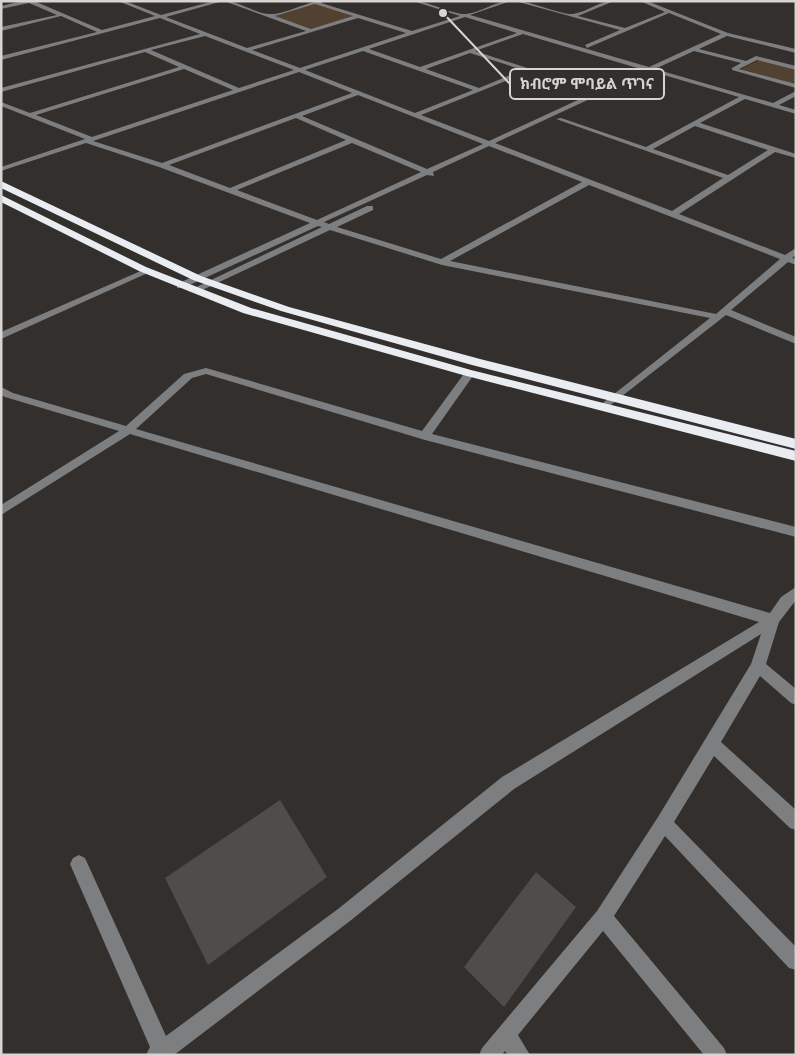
<svg xmlns="http://www.w3.org/2000/svg" width="797" height="1056" font-family="'Noto Serif','Noto Sans Ethiopic',serif">
  <style>
    .green { fill: #524130 }
    .building { fill: #504c49 }
    .lines { fill: none; stroke-linecap: round; stroke-linejoin: round }
    .minor { fill: #7d7e80; fill-rule: evenodd }
    .highway { fill: #e9ecf1; fill-rule: evenodd }
    .leader { fill: none; stroke: #d7d4d2; stroke-width: 2 }
    .callout-dot { fill: #d7d4d2; stroke: #322f2c; stroke-width: 2 }
    .callout { fill: #322f2c; stroke: #d7d4d2; stroke-width: 2 }
    .callout-label { font-size: 15px; text-anchor: middle; font-weight: bold; fill: #d7d4d2 }
  </style>
  <rect width="100%" height="100%" fill="#322f2c"/>
  <!-- green -->
  <g class="green">
    <path d="M 316,4 L 355,16 L 312,29 L 274,16 Z"/>
    <path d="M 759,60 L 796,70 L 796,84 L 741,69 Z"/>
  </g>
  <!-- building -->
  <g class="building">
    <path d="M 280,800 L 327,877 L 208,965 L 165,878 Z"/>
    <path d="M 536,872 L 576,907 L 504,1007 L 464,967 Z"/>
  </g>
  <g class="lines">
    <!-- minor -->
    <g class="minor">
      <path d="M 22,1 L 34,1 L 102,30 L 155,16 L 118,1 L 125,1 L 161,15 L 214,1 L 223,1 L 166,17 L 247,48 L 306,31 L 224,1 C 240,1 255,14 270,14 C 285,15 306,1 324,1 L 321,3 L 412,31 L 460,16 L 413,1 C 429,1 453,15 466,14 C 482,12 495,1 511,1 L 470,15 L 649,67 L 721,34 L 669,13 L 587,48 L 585,45 L 620,30 L 515,1 C 532,1 560,15 573,14 C 587,12 599,1 614,1 L 578,16 L 625,28 L 665,12 L 640,1 L 647,1 L 728,33 L 796,49 L 796,53 L 727,36 L 699,49 L 746,61 L 756,56 L 796,66 L 796,70 L 757,60 L 739,69 L 796,84 L 796,88 L 732,70 L 732,68 L 741,63 L 694,51 L 655,69 L 773,103 L 796,91 L 796,96 L 779,105 L 796,110 L 796,114 L 745,99 L 700,123 L 796,154 L 796,158 L 775,152 L 679,214 L 785,255 L 796,248 L 796,255 L 792,258 L 796,259 L 796,265 L 788,262 L 731,310 L 796,337 L 796,344 L 726,315 L 603,411 L 598,408 L 599,406 L 710,318 L 442,265 L 330,230 L 196,293 L 188,291 L 322,227 L 318,226 L 183,288 L 177,288 L 177,284 L 310,223 L 159,167 L 86,143 L 1,171 L 1,167 L 85,139 L 1,106 L 1,102 L 30,113 L 179,67 L 145,52 L 1,92 L 1,88 L 200,34 L 160,18 L 1,60 L 1,56 L 97,32 L 61,16 L 1,31 L 1,27 L 57,15 L 29,3 L 1,9 L 1,6 ZM 315,4 L 353,16 L 311,29 L 275,16 ZM 465,17 L 517,33 L 420,67 L 369,49 ZM 358,18 L 406,33 L 300,68 L 252,50 ZM 523,34 L 644,70 L 598,91 L 475,51 ZM 205,36 L 294,70 L 239,88 L 151,50 ZM 363,51 L 473,90 L 415,113 L 305,70 ZM 470,53 L 523,70 L 479,88 L 426,69 ZM 184,69 L 233,90 L 92,137 L 36,115 ZM 650,71 L 739,97 L 646,147 L 561,118 L 556,119 L 723,178 L 672,211 L 495,143 ZM 299,72 L 352,93 L 162,163 L 93,141 ZM 528,72 L 593,93 L 489,141 L 421,115 ZM 358,95 L 483,144 L 427,169 L 302,116 ZM 296,118 L 346,140 L 230,188 L 169,165 ZM 695,126 L 768,150 L 728,175 L 653,149 ZM 352,143 L 421,172 L 317,220 L 237,190 ZM 489,146 L 582,182 L 441,259 L 337,227 L 373,210 L 373,206 L 367,206 L 329,224 L 324,222 L 427,175 L 434,176 L 433,172 ZM 589,185 L 780,259 L 716,314 L 450,261 Z"/>
      <path d="M 143,270 L 150,272 L 1,339 L 1,332 Z"/>
      <path d="M 206,368 L 422,431 L 466,371 L 474,371 L 475,373 L 432,434 L 796,527 L 796,537 L 425,440 L 206,374 L 192,378 L 136,429 L 770,613 L 781,597 L 796,587 L 796,600 L 779,622 L 766,664 L 796,689 L 796,705 L 791,703 L 760,676 L 721,742 L 796,810 L 796,830 L 790,828 L 714,756 L 674,822 L 796,947 L 796,970 L 789,968 L 665,836 L 614,916 L 724,1048 L 727,1055 L 704,1055 L 603,931 L 518,1035 L 530,1055 L 508,1055 L 505,1051 L 502,1055 L 479,1055 L 482,1048 L 597,911 L 658,817 L 751,664 L 761,634 L 514,789 L 350,921 L 174,1055 L 146,1055 L 150,1047 L 70,864 L 73,858 L 79,855 L 85,858 L 166,1036 L 338,909 L 502,777 L 759,622 L 130,434 L 1,515 L 1,505 L 119,431 L 5,397 L 1,395 L 1,387 L 13,393 L 126,426 L 184,374 Z"/>
    </g>
    <!-- highway -->
    <g class="highway">
      <path d="M 1,181 L 201,276 L 289,307 L 480,359 L 796,439 L 796,449 L 472,365 L 281,311 L 193,280 L 1,188 Z"/>
      <path d="M 1,195 L 146,267 L 251,308 L 471,370 L 796,451 L 796,461 L 463,375 L 243,313 L 139,271 L 1,202 Z"/>
    </g>
  </g>
  <!-- callouts -->
  <path class="leader" d="M443 13L510 84"/>
  <circle class="callout-dot" cx="443" cy="13" r="5"/>
  <rect class="callout" x="510" y="69" width="154" height="30" rx="5"/>
  <g class="callout-label">
    <text x="587" y="89">ክብሮም ሞባይል ጥገና</text>
  </g>
  <!-- border -->
  <rect width="797" height="1056" fill="none" stroke="#d7d4d2" stroke-width="5"/>
</svg>
